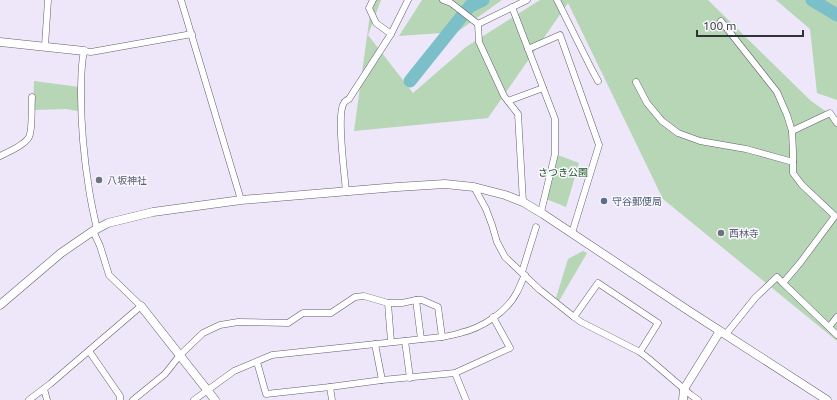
<svg xmlns="http://www.w3.org/2000/svg" width="837" height="400" font-family="Ubuntu,'Noto Sans JP',sans-serif">
  <style>
    .green { fill: #b6d6b5 }
    .lines { fill: none; stroke-linecap: round; stroke-linejoin: round }
    .river { stroke: #7bc0c9; stroke-width: 13 }
    .minor-casing { stroke: #635d6d; stroke-width: 7 }
    .tertiary-casing { stroke: #635d6d; stroke-width: 9 }
    .minor { stroke: #fff; stroke-width: 6 }
    .tertiary { stroke: #fff; stroke-width: 8 }
    .worship-dot { fill: #6b7280; stroke: #f9f7fe; stroke-width: 1.5 }
    .service-dot { fill: #5c6f8a; stroke: #f9f7fe; stroke-width: 1.5 }
    .labels { text-anchor: middle; dominant-baseline: central; stroke-width: 3; stroke-linejoin: round; paint-order: stroke }
    .park-label { font-size: 10px; fill: #215722; stroke: #f9f7fe }
    .worship-label { font-size: 10px; fill: #5b616d; stroke: #f9f7fe; text-anchor: start }
    .service-label { font-size: 10px; fill: #4e5e75; stroke: #f9f7fe; text-anchor: start }
  </style>
  <rect width="100%" height="100%" fill="#ede7f9"/>
  <!-- green -->
  <g class="green">
    <path d="M 372,0 L 381,0 L 368,35 L 413,93 L 466,47 L 540,0 L 708,0 L 811,101 L 837,119 L 837,341 L 663,199 L 568,3 L 488,118 L 354,131 Z"/>
    <path d="M 422,0 L 502,0 L 457,32 L 399,36 Z"/>
    <path d="M 776,0 L 837,0 L 837,100 L 817,93 L 810,29 Z"/>
    <path d="M 34,81 L 79,87 L 78,111 L 66,109 L 33,110 Z"/>
    <path d="M 555,154 L 579,163 L 566,207 L 544,198 Z"/>
    <path d="M 583,251 L 587,253 L 559,301 L 556,298 L 568,259 Z"/>
  </g>
  <g class="lines">
    <!-- river -->
    <g class="river">
      <path d="M 812,0 L 837,15"/>
      <path d="M 410,81 L 470,6 L 483,0"/>
    </g>
    <defs>
      <g id="minor">
        <path d="M 181,0 L 241,200"/>
        <path d="M 373,0 L 369,8 L 376,23 L 391,34"/>
        <path d="M 443,0 L 451,3 L 478,24 L 527,0"/>
        <path d="M 557,0 L 592,70 L 598,81"/>
        <path d="M 512,7 L 555,119 L 555,154 L 541,212"/>
        <path d="M 721,21 L 777,92 L 787,115 L 792,131 L 793,152 L 793,173 L 802,185 L 835,216 L 800,263 L 783,283 L 777,277 L 755,298 L 726,334"/>
        <path d="M 478,24 L 479,42 L 504,96 L 518,114 L 523,202"/>
        <path d="M 45,46 L 48,0"/>
        <path d="M 528,49 L 560,35 L 599,145 L 572,233"/>
        <path d="M 636,82 L 647,103 L 662,121 L 678,133 L 700,141 L 746,149 L 793,162"/>
        <path d="M 508,101 L 543,88"/>
        <path d="M 792,131 L 830,113 L 837,123"/>
        <path d="M 0,156 C 8,152 25,145 29,137 C 33,129 31,107 32,97"/>
        <path d="M 474,187 L 486,209 L 492,225 L 497,242 L 505,257 L 540,290 L 574,317 L 581,322 L 640,352 L 649,359 L 691,395 L 698,400"/>
        <path d="M 346,192 C 345,176 336,113 344,103 C 345,101 347,100 349,99 L 391,34 L 408,0"/>
        <path d="M 97,229 C 94,216 91,203 89,189 C 84,158 81,126 81,94 C 81,80 81,65 84,51 L 91,52 L 192,34"/>
        <path d="M 522,272 L 536,227"/>
        <path d="M 783,283 L 837,335"/>
        <path d="M 416,300 L 421,339"/>
        <path d="M 388,303 L 402,303 L 416,300 L 422,300 L 438,307 L 442,337"/>
        <path d="M 574,317 L 598,283 L 658,323 L 640,352"/>
        <path d="M 829,327 L 837,317"/>
        <path d="M 405,341 L 410,378"/>
        <path d="M 375,344 L 382,380 L 455,373 L 510,348 L 493,317"/>
        <path d="M 89,351 L 120,396 L 120,400"/>
        <path d="M 257,362 L 266,394 L 330,387 L 382,380"/>
        <path d="M 455,373 L 466,400"/>
        <path d="M 330,387 L 332,400"/>
        <path d="M 44,389 L 47,400"/>
        <path d="M 29,400 L 50,384 L 141,306 L 109,275 L 100,246 L 93,231"/>
        <path d="M 133,400 L 165,374 L 180,355 L 203,333 L 220,325 L 238,322 L 288,323 L 303,313 L 331,313 L 355,297 L 364,296 L 388,303 L 391,342"/>
        <path d="M 194,400 L 234,371 L 272,355 L 442,337 C 448,336 454,335 460,333 C 482,328 507,312 517,292 C 520,287 522,280 525,275"/>
      </g>
      <g id="tertiary">
        <path d="M 0,42 L 84,51"/>
        <path d="M 0,305 L 61,253 L 93,231 L 108,223 L 153,212 L 241,200 L 397,187 L 445,184 L 474,187 L 505,195 L 523,202 L 543,214 L 689,311 L 827,400"/>
        <path d="M 141,306 L 215,400"/>
        <path d="M 683,400 L 684,389 L 720,331"/>
      </g>
    </defs>
    <!-- minor casing -->
    <use href="#minor" class="minor-casing"/>
    <!-- tertiary casing -->
    <use href="#tertiary" class="tertiary-casing"/>
    <!-- minor -->
    <use href="#minor" class="minor"/>
    <!-- tertiary -->
    <use href="#tertiary" class="tertiary"/>
  </g>
  <!-- markers -->
  <g class="worship-dot">
    <circle cx="99" cy="180" r="4"/>
    <circle cx="721" cy="233" r="4"/>
  </g>
  <circle class="service-dot" cx="604" cy="201" r="4"/>
  <g class="labels">
    <!-- park labels -->
    <g class="park-label">
      <text x="563" y="172">さつき公園</text>
    </g>
    <!-- worship labels -->
    <g class="worship-label">
      <text x="107" y="180">八坂神社</text>
      <text x="729" y="233">西林寺</text>
    </g>
    <!-- service labels -->
    <g class="service-label">
      <text x="612" y="201">守谷郵便局</text>
    </g>
  </g>
  <!-- scale -->
  <path d="M697 30v6h106v-6" fill="none" stroke="#333138" stroke-width="2"/>
  <text x="703" y="30" font-size="12" fill="#333138" stroke="#f9f7fe" stroke-width="3" paint-order="stroke">100 m</text>
</svg>
